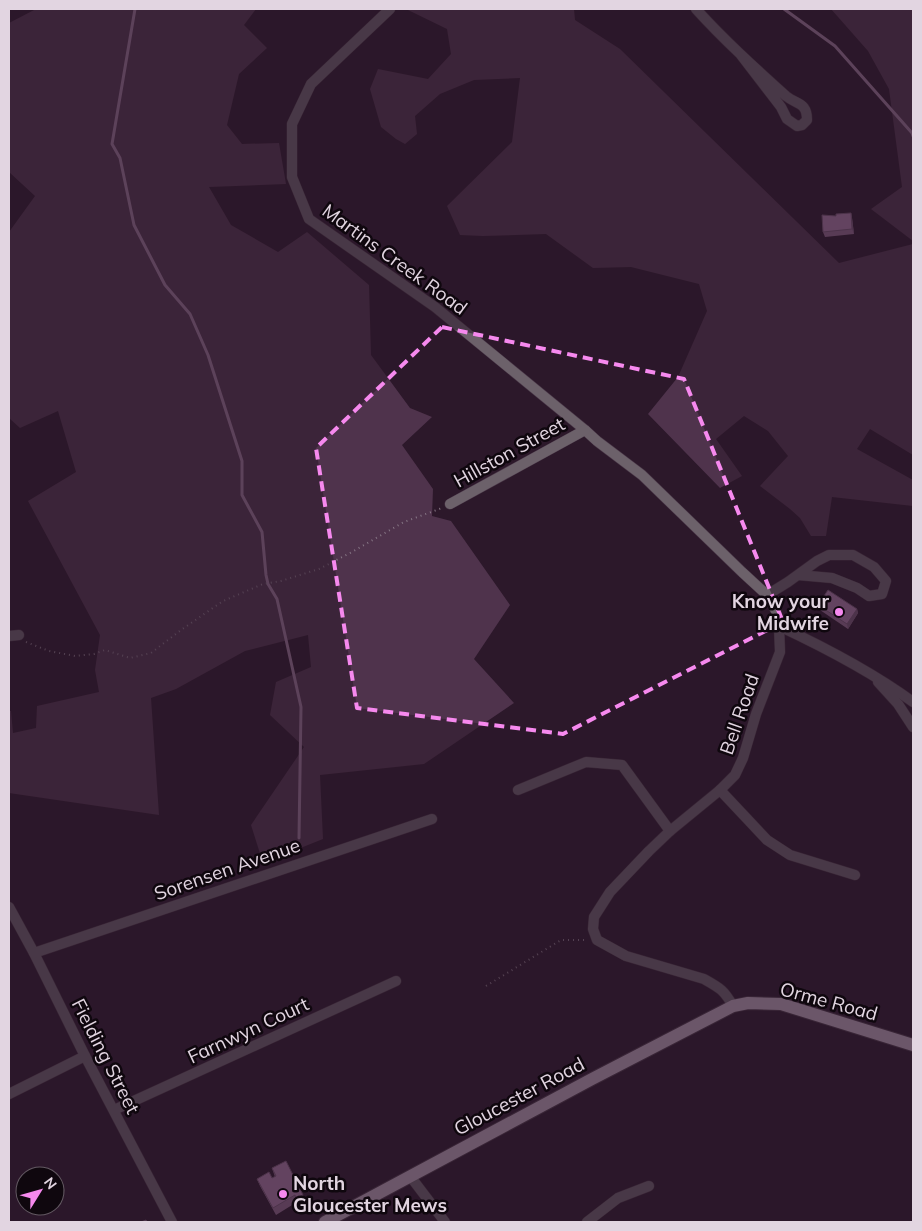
<svg xmlns="http://www.w3.org/2000/svg" width="922" height="1231" font-family="Mulish,sans-serif">
  <style>
    .green { fill: #4f334c }
    .lines { fill: none; stroke-linecap: round; stroke-linejoin: round }
    .stream { stroke: #987695; stroke-width: 3 }
    .minor-casing { stroke: #493647; stroke-width: 11 }
    .major-casing { stroke: #493647; stroke-width: 14 }
    .path { stroke: #867685; stroke-width: 2; stroke-dasharray: 1 4; stroke-linecap: butt }
    .minor { stroke: #6c616a; stroke-width: 10 }
    .major { stroke: #b9a3b6; stroke-width: 12 }
    .wall { fill: #8f678b }
    .shaded-wall { fill: #745471 }
    .building { fill: #a678a2; stroke: #745471 }
    .marked { fill: none; stroke: #f689ee; stroke-width: 4; stroke-dasharray: 10 6; stroke-linejoin: round }
    .poi-dot { fill: #f689ee; stroke: #0f070e; stroke-width: 2 }
    .labels { text-anchor: middle; dominant-baseline: central; stroke-width: 5; stroke-linejoin: round; paint-order: stroke }
    .street-label { font-size: 19px; fill: #e2d5e1; stroke: #0f070e }
    .poi-label { font-size: 19px; font-weight: bold; fill: #e2d5e1; stroke: #0f070e; text-anchor: end }
  </style>
  <rect width="100%" height="100%" fill="#2c182a"/>
  <!-- green -->
  <g class="green">
    <path d="M 36,9 L 256,9 L 244,25 L 267,48 L 239,74 L 227,125 L 242,144 L 279,143 L 286,184 L 209,187 L 231,225 L 278,252 L 307,232 L 369,285 L 371,355 L 410,408 L 432,417 L 402,445 L 433,489 L 432,516 L 451,521 L 510,605 L 474,659 L 514,703 L 424,764 L 320,775 L 323,839 L 263,863 L 251,825 L 304,747 L 270,715 L 276,682 L 311,667 L 308,635 L 245,651 L 176,689 L 151,698 L 159,815 L 9,793 L 9,711 L 11,711 L 13,733 L 36,728 L 37,706 L 99,692 L 95,670 L 100,635 L 28,501 L 76,472 L 58,411 L 20,428 L 9,418 L 9,232 L 35,196 L 9,172 L 9,23 Z"/>
    <path d="M 409,9 L 574,9 L 575,20 L 620,49 L 839,263 L 913,244 L 913,455 L 870,429 L 857,449 L 913,480 L 913,506 L 832,497 L 826,536 L 811,536 L 800,518 L 790,509 L 760,486 L 788,456 L 768,431 L 744,416 L 716,439 L 742,476 L 720,488 L 648,414 L 678,377 L 707,311 L 699,284 L 631,267 L 593,268 L 546,234 L 483,236 L 460,235 L 447,206 L 512,142 L 520,78 L 474,80 L 440,94 L 415,116 L 417,134 L 405,144 L 396,139 L 381,127 L 370,89 L 378,69 L 428,79 L 451,54 L 447,29 L 408,10 Z"/>
    <path d="M 831,9 L 913,9 L 913,241 L 871,209 L 902,187 L 889,89 L 868,51 Z"/>
  </g>
  <g class="lines">
    <!-- stream -->
    <g class="stream">
      <path d="M 135,9 L 112,144 L 120,158 L 134,225 L 165,285 L 190,314 L 208,355 L 242,461 L 242,495 L 262,532 L 266,575 L 268,584 L 277,599 L 301,707 L 299,838"/>
      <path d="M 784,9 L 835,46 L 912,133 L 913,136"/>
    </g>
    <defs>
      <g id="minor">
        <path d="M 390,9 L 311,84 L 292,124 L 292,177 L 309,219 L 435,307 L 585,430 L 597,441 L 642,475 L 742,572 L 767,595 L 776,611 L 779,626 L 780,652 L 756,714 L 743,758 L 735,775 L 720,790 L 670,831 L 649,851 L 610,892 L 594,917 L 593,929 L 597,940 L 626,956 L 704,979 C 720,988 724,990 733,1006"/>
        <path d="M 696,9 C 724,40 755,68 786,96 C 797,105 807,102 807,120 L 802,125 L 797,126 L 787,119 L 781,107 L 741,55"/>
        <path d="M 450,504 L 585,430"/>
        <path d="M 767,595 L 788,582 L 817,561 L 829,555 L 853,555 L 874,567 L 886,581 L 882,594 L 869,596 L 857,588 L 832,578 L 798,575"/>
        <path d="M 779,626 C 826,648 872,672 913,702"/>
        <path d="M 9,636 L 19,635"/>
        <path d="M 878,682 L 898,704 L 913,727"/>
        <path d="M 518,790 L 586,762 L 622,765 L 670,831"/>
        <path d="M 720,790 L 767,840 L 790,855 L 855,875"/>
        <path d="M 9,907 L 34,953 L 85,1056 L 172,1222"/>
        <path d="M 34,953 L 432,819"/>
        <path d="M 9,1094 L 85,1056"/>
        <path d="M 114,1110 L 396,981"/>
        <path d="M 410,1176 L 445,1222"/>
        <path d="M 587,1222 L 618,1198 L 649,1186"/>
      </g>
      <path id="major" d="M 325,1222 L 592,1079 L 733,1006 L 748,1003 L 781,1004 L 913,1045"/>
    </defs>
    <!-- minor casing -->
    <use href="#minor" class="minor-casing"/>
    <!-- major casing -->
    <use href="#major" class="major-casing"/>
    <!-- path -->
    <g class="path">
      <path d="M 26,642 L 49,651 L 75,656 L 94,654 L 105,650 L 130,658 L 151,653 L 181,630 L 223,601 L 263,584 L 281,581 L 319,569 L 352,552 L 404,522 L 442,508"/>
      <path d="M 486,986 L 561,940 L 586,940"/>
    </g>
    <!-- minor -->
    <use href="#minor" class="minor"/>
    <!-- major -->
    <use href="#major" class="major"/>
  </g>
  <!-- wall -->
  <g class="wall">
    <path d="M 851,213 L 852,218 L 854,234 L 825,237 L 823,232 L 836,216 Z"/>
    <path d="M 818,605 L 857,609 L 858,613 L 848,629 L 820,610 Z"/>
    <path d="M 272,1168 L 306,1202 L 299,1206 L 297,1202 L 276,1215 L 260,1186 L 257,1179 L 272,1178 L 275,1177 Z"/>
  </g>
  <!-- shaded-wall -->
  <g class="shaded-wall">
    <path d="M 851,213 L 852,218 L 854,234 L 852,229 Z"/>
    <path d="M 857,609 L 858,613 L 848,629 L 847,624 Z"/>
    <path d="M 303,1195 L 306,1202 L 299,1206 L 296,1199 Z"/>
  </g>
  <!-- building -->
  <g class="building">
    <path d="M 851,213 L 852,229 L 823,232 L 822,215 L 836,216 L 836,214 Z"/>
    <path d="M 828,590 L 857,609 L 847,624 L 818,605 Z"/>
    <path d="M 286,1161 L 303,1195 L 296,1199 L 295,1195 L 273,1208 L 257,1179 L 269,1172 L 272,1178 L 276,1176 L 272,1168 Z"/>
    <path d="M 146,1220 L 147,1222 L 141,1222 Z"/>
  </g>
  <!-- marked area -->
  <path d="M0 0H922V1231H0ZM 442,327 L 684,379 L 783,622 L 563,734 L 357,708 L 316,448 Z" fill="#2c182a" fill-opacity=".55" fill-rule="evenodd"/>
  <path class="marked" d="M 442,327 L 684,379 L 783,622 L 563,734 L 357,708 L 316,448 Z"/>
  <!-- markers -->
  <g class="poi-dot">
    <circle cx="839" cy="612" r="5"/>
    <circle cx="283" cy="1194" r="5"/>
  </g>
  <g class="labels">
    <!-- street labels -->
    <g class="street-label">
      <text transform="translate(395 259) rotate(36)">Martins Creek Road</text>
      <text transform="translate(509 452) rotate(-29)">Hillston Street</text>
      <text transform="translate(739 714) rotate(-71)">Bell Road</text>
      <text transform="translate(227 869) rotate(-19)">Sorensen Avenue</text>
      <text transform="translate(829 1001) rotate(15)">Orme Road</text>
      <text transform="translate(248 1030) rotate(-25)">Farnwyn Court</text>
      <text transform="translate(106 1056) rotate(63)">Fielding Street</text>
      <text transform="translate(519 1096) rotate(-28)">Gloucester Road</text>
    </g>
    <!-- poi labels -->
    <g class="poi-label">
      <text x="829" y="601">Know your<tspan x="829" dy="22">Midwife</tspan></text>
      <text x="293" y="1183" text-anchor="start">North<tspan x="293" dy="22">Gloucester Mews</tspan></text>
    </g>
  </g>
  <!-- border -->
  <rect width="922" height="1231" fill="none" stroke="#e2d5e1" stroke-width="20"/>
  <!-- north arrow -->
  <g transform="translate(40 1191) rotate(53)"><circle r="24" fill="#0f070e" stroke="#635962"/>
  <path d="M0-4L9 19L0 12L-9 19Z" fill="#f689ee"/>
  <text y="-8" font-size="14" font-weight="bold" text-anchor="middle" fill="#e2d5e1">N</text>
  </g>
</svg>
